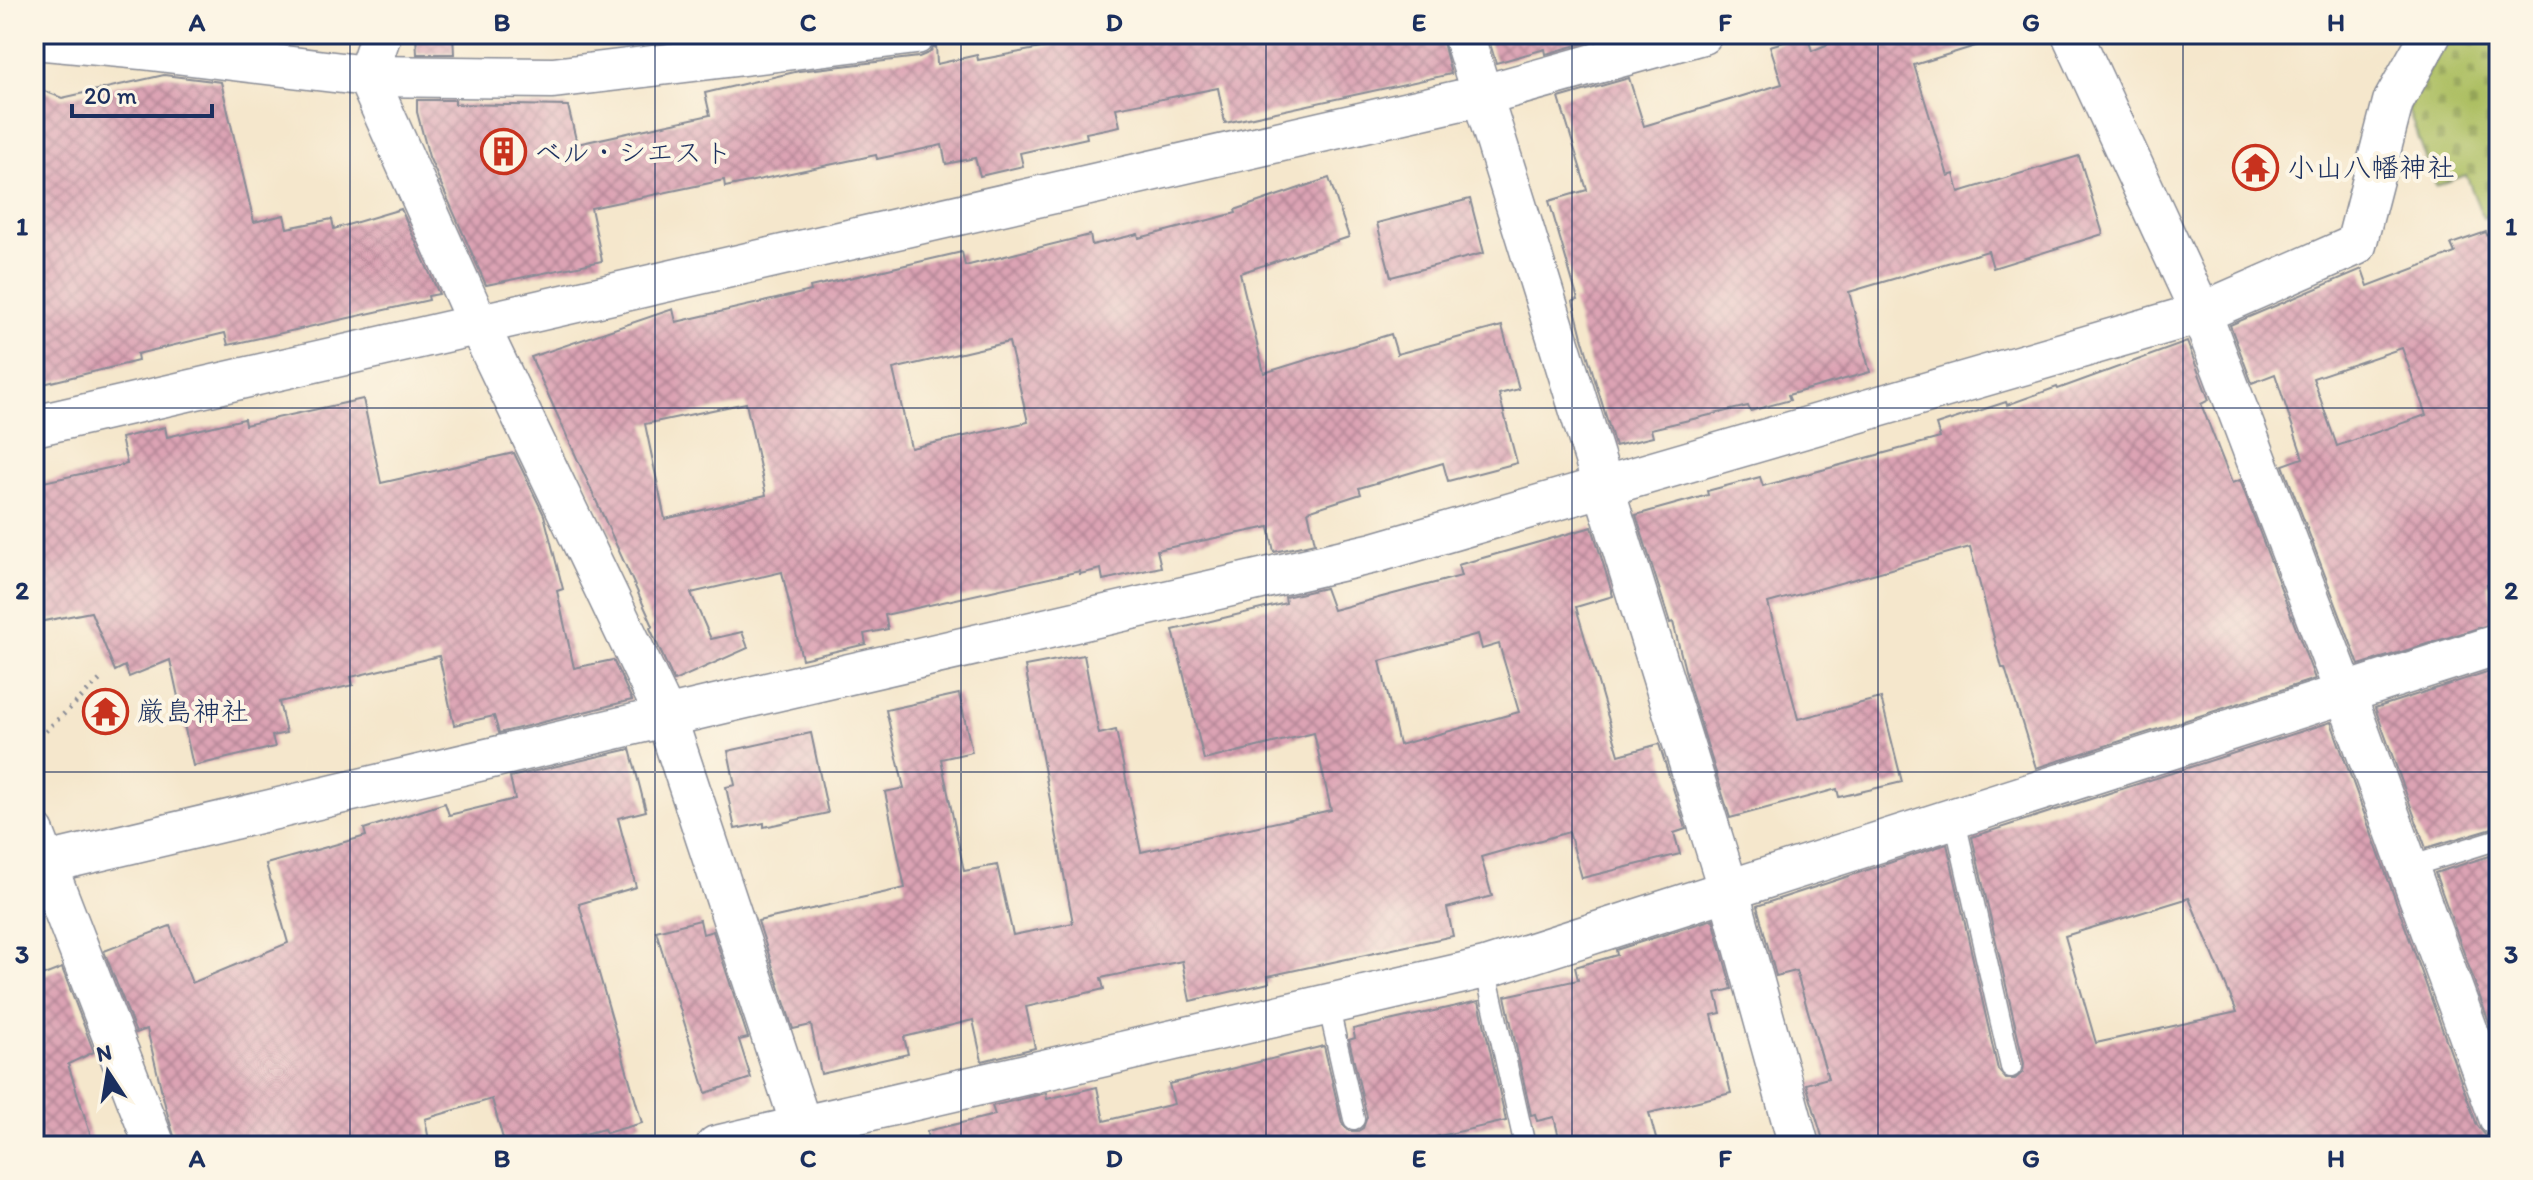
<svg xmlns="http://www.w3.org/2000/svg" width="2533" height="1180" font-family="Itim,'Klee One',sans-serif">
  <style>
    .cemetery { fill: url(#cemetery-stones); stroke: #647760; stroke-width: 2 }
    .building { fill: url(#building-cross-hatch); fill-rule: evenodd }
    .lines { fill: none; stroke-linecap: round; stroke-linejoin: round }
    .lane-casing { stroke: #888b95; stroke-width: 23 }
    .street-casing { stroke: #888b95; stroke-width: 43 }
    .path { stroke: #888b95; stroke-width: 5; stroke-dasharray: 2 6; stroke-linecap: butt }
    .lane { stroke: #fff; stroke-width: 20 }
    .street { stroke: #fff; stroke-width: 40 }
    .grid { fill: none; stroke: #1b2f5e; stroke-width: 2; stroke-opacity: 0.55 }
    .labels { text-anchor: middle; dominant-baseline: central; stroke-width: 8; stroke-linejoin: round; paint-order: stroke }
    .poi-label { font-size: 28px; fill: #1b2f5e; stroke: #fcf5e5; text-anchor: start }
    .neatline { fill: none; stroke: #1b2f5e; stroke-width: 3 }
    .grid-label { font-size: 26px; text-anchor: middle; font-weight: bold; fill: #1b2f5e }
  </style>
  <defs>
    <pattern id="cemetery-stones" width="16" height="16" patternUnits="userSpaceOnUse" patternTransform="scale(2)"><rect width="16" height="16" fill="#adbf63"/><path d="M2 7V4a2 2 0 0 1 4 0v3zM10 15v-3a2 2 0 0 1 4 0v3z" fill="#94a458"/></pattern>
    <pattern id="building-cross-hatch" width="8" height="8" patternUnits="userSpaceOnUse" patternTransform="scale(2)"><rect width="8" height="8" fill="#dca3b4"/><path d="M0 0l8 8M0 8l8-8" fill="none" stroke="#b28596"/></pattern>
  </defs>
  <rect width="100%" height="100%" fill="#fcf5e5"/>
  <filter id="ink" filterUnits="userSpaceOnUse"><feTurbulence type="fractalNoise" baseFrequency=".0125" numOctaves="2"/><feDisplacementMap in="SourceGraphic" scale="16" xChannelSelector="R" yChannelSelector="G"/><feConvolveMatrix kernelMatrix="1 2 1 2 8 2 1 2 1" color-interpolation-filters="sRGB"/></filter>
  <filter id="wash" filterUnits="userSpaceOnUse"><feTurbulence type="fractalNoise" baseFrequency=".006" numOctaves="4" result="noise"/><feDisplacementMap in="SourceGraphic" scale="32" xChannelSelector="R" yChannelSelector="G"/><feGaussianBlur stdDeviation="1.8" result="paint"/><feColorMatrix in="noise" values="0 0 0 0 0 0 0 0 0 0 0 0 0 0 0 0 0 1.4 0 .05"/><feComposite in="paint" operator="in"/></filter>
  <g filter="url(#wash)">
    <rect width="100%" height="100%" fill="#f5e7cc"/>
    <!-- cemetery -->
    <path class="cemetery" d="M 2451,34 L 2499,34 L 2499,225 L 2495,214 L 2483,218 L 2466,175 L 2436,186 L 2407,107 Z"/>
    <g id="blocks">
      <!-- building -->
      <g class="building">
        <path d="M 416,34 L 453,34 L 454,54 L 417,54 Z"/>
        <path d="M 1115,34 L 1441,34 L 1451,74 L 1225,123 L 1218,88 L 1116,108 L 1120,126 L 1086,133 L 1087,138 L 1020,153 L 1023,166 L 980,176 L 975,158 L 946,164 L 942,145 L 877,159 L 876,155 L 725,187 L 724,180 L 591,208 L 602,261 L 486,285 L 429,157 L 417,112 L 417,100 L 455,100 L 455,104 L 568,106 L 577,144 L 710,115 L 705,93 L 799,71 L 919,57 L 929,53 L 936,45 L 937,64 L 977,55 L 978,60 Z"/>
        <path d="M 1487,34 L 1616,34 L 1546,54 L 1545,49 L 1496,63 Z"/>
        <path d="M 1852,34 L 1983,34 L 1985,43 L 1914,65 L 1948,176 L 1954,174 L 1959,192 L 2079,156 L 2103,234 L 1993,268 L 1988,251 L 1849,292 L 1870,372 L 1788,395 L 1790,400 L 1750,411 L 1748,406 L 1651,429 L 1653,437 L 1615,446 L 1582,337 L 1573,301 L 1578,300 L 1549,201 L 1587,190 L 1559,98 L 1629,78 L 1644,126 L 1782,84 L 1770,46 L 1807,35 L 1812,51 Z"/>
        <path d="M 164,75 L 221,82 L 254,222 L 284,215 L 287,228 L 332,219 L 334,229 L 401,209 L 439,294 L 428,296 L 429,300 L 228,345 L 225,333 L 137,354 L 138,361 L 39,385 L 34,362 L 34,87 L 62,98 Z"/>
        <path d="M 1329,178 L 1349,237 L 1240,273 L 1264,373 L 1391,334 L 1397,354 L 1502,326 L 1519,389 L 1499,394 L 1517,463 L 1448,481 L 1443,463 L 1359,488 L 1361,494 L 1308,511 L 1315,543 L 1274,552 L 1269,527 L 1157,550 L 1161,567 L 1103,580 L 1101,569 L 1080,574 L 1080,571 L 885,615 L 888,629 L 864,634 L 866,644 L 802,659 L 782,572 L 691,593 L 711,639 L 742,632 L 748,648 L 674,681 L 650,628 L 653,626 L 531,357 L 673,309 L 676,322 L 811,291 L 810,287 L 962,252 L 965,266 L 1090,235 L 1092,245 L 1138,234 L 1139,238 L 1236,213 L 1235,210 ZM 1009,342 L 1028,422 L 911,448 L 893,369 ZM 746,403 L 766,495 L 665,519 L 645,424 Z"/>
        <path d="M 1470,199 L 1484,253 L 1391,277 L 1377,223 Z"/>
        <path d="M 2486,232 L 2499,267 L 2499,579 L 2487,584 L 2498,622 L 2359,665 L 2283,465 L 2303,458 L 2275,374 L 2252,383 L 2230,325 L 2362,269 L 2368,286 L 2455,253 L 2451,244 ZM 2402,348 L 2426,415 L 2337,446 L 2313,378 Z"/>
        <path d="M 2187,342 L 2209,400 L 2201,404 L 2232,483 L 2240,480 L 2315,679 L 2036,768 L 2005,668 L 2002,668 L 1970,547 L 1768,603 L 1798,719 L 1881,698 L 1902,782 L 1839,797 L 1837,789 L 1730,818 L 1689,686 L 1673,622 L 1670,623 L 1636,515 L 1708,495 L 1707,491 L 1760,477 L 1763,486 L 1940,438 L 1936,425 L 2006,402 L 2007,405 L 2057,387 L 2058,389 Z"/>
        <path d="M 363,399 L 381,483 L 514,453 L 544,515 L 563,589 L 557,591 L 574,668 L 613,660 L 632,700 L 499,733 L 494,716 L 454,725 L 439,656 L 351,677 L 353,685 L 279,702 L 286,733 L 272,736 L 275,747 L 193,766 L 170,660 L 129,677 L 125,666 L 115,671 L 91,612 L 34,623 L 34,484 L 127,464 L 121,438 L 165,427 L 167,437 L 244,419 L 245,425 Z"/>
        <path d="M 1592,527 L 1613,596 L 1576,607 L 1619,755 L 1659,744 L 1686,829 L 1674,833 L 1680,854 L 1582,878 L 1569,832 L 1481,857 L 1492,896 L 1447,908 L 1453,936 L 1268,976 L 1269,983 L 1190,1001 L 1182,961 L 1101,978 L 1104,989 L 1026,1007 L 1035,1048 L 982,1061 L 973,1020 L 904,1037 L 908,1054 L 821,1074 L 811,1025 L 793,1029 L 758,921 L 905,888 L 885,792 L 904,788 L 886,710 L 959,694 L 972,752 L 941,759 L 964,871 L 997,865 L 1013,935 L 1073,923 L 1025,666 L 1084,655 L 1099,734 L 1116,730 L 1141,852 L 1331,810 L 1314,733 L 1204,760 L 1173,630 L 1286,603 L 1285,597 L 1325,588 L 1333,610 L 1461,576 L 1458,565 ZM 1478,634 L 1482,649 L 1499,644 L 1519,712 L 1399,745 L 1380,661 Z"/>
        <path d="M 2499,668 L 2499,826 L 2426,848 L 2375,708 Z"/>
        <path d="M 2331,722 L 2477,1125 L 2485,1135 L 2499,1140 L 2474,1146 L 1825,1146 L 1806,1084 L 1828,1078 L 1796,971 L 1776,976 L 1757,906 L 1947,844 L 1998,1070 L 2006,1079 L 2015,1079 L 2023,1072 L 2024,1064 L 1972,837 ZM 2189,898 L 2237,1012 L 2096,1043 L 2065,936 Z"/>
        <path d="M 811,733 L 828,813 L 764,827 L 764,823 L 735,829 L 726,787 L 735,785 L 728,751 Z"/>
        <path d="M 630,749 L 646,811 L 618,818 L 636,887 L 579,904 L 642,1123 L 606,1133 L 604,1129 L 538,1146 L 505,1146 L 492,1099 L 425,1119 L 430,1146 L 177,1146 L 166,1109 L 147,1029 L 136,1033 L 104,951 L 170,926 L 192,983 L 288,943 L 266,864 L 366,836 L 364,829 L 445,803 L 449,815 L 515,799 L 510,777 Z"/>
        <path d="M 2499,853 L 2499,1050 L 2435,873 Z"/>
        <path d="M 1713,919 L 1732,989 L 1716,993 L 1721,1013 L 1712,1015 L 1731,1093 L 1649,1113 L 1658,1146 L 1561,1146 L 1554,1117 L 1537,1121 L 1535,1114 L 1531,1115 L 1505,996 L 1578,980 L 1575,967 L 1617,955 L 1616,950 Z"/>
        <path d="M 700,920 L 703,934 L 713,931 L 748,1038 L 739,1040 L 751,1078 L 706,1093 L 656,931 Z"/>
        <path d="M 62,968 L 94,1052 L 68,1064 L 94,1146 L 34,1146 L 34,979 Z"/>
        <path d="M 1479,1001 L 1506,1121 L 1396,1146 L 928,1146 L 927,1131 L 995,1115 L 992,1106 L 1046,1093 L 1047,1099 L 1097,1087 L 1104,1121 L 1174,1104 L 1169,1084 L 1324,1046 L 1342,1123 L 1349,1131 L 1358,1131 L 1363,1128 L 1367,1117 L 1349,1040 L 1355,1038 L 1353,1029 Z"/>
      </g>
    </g>
  </g>
  <g filter="url(#ink)">
    <use href="#blocks" fill-opacity="0" stroke="#888b95" stroke-width="2"/>
    <g class="lines">
      <defs>
        <g id="lane">
          <path d="M 1954,816 L 2011,1067"/>
          <path d="M 2409,867 L 2499,839"/>
          <path d="M 1485,968 L 1525,1146"/>
          <path d="M 1328,1004 L 1354,1119"/>
        </g>
        <g id="street">
          <path d="M 381,34 L 367,76 L 478,324 L 666,717 L 808,1146"/>
          <path d="M 1463,34 L 1728,888 L 1799,1146"/>
          <path d="M 2072,34 L 2201,313 L 2345,693 L 2499,1117"/>
          <path d="M 34,39 L 142,49 L 367,76 L 553,78 L 916,34"/>
          <path d="M 34,426 L 1483,95 L 1702,34"/>
          <path d="M 34,833 L 155,1146"/>
          <path d="M 34,866 L 724,703 L 1374,553 L 2201,313 L 2356,245 L 2393,102 L 2431,34"/>
          <path d="M 716,1146 L 1485,968 L 2499,644"/>
        </g>
      </defs>
      <!-- lane casing -->
      <use href="#lane" class="lane-casing"/>
      <!-- street casing -->
      <use href="#street" class="street-casing"/>
      <!-- path -->
      <path class="path" d="M 34,742 L 103,677"/>
      <!-- lane -->
      <use href="#lane" class="lane"/>
      <!-- street -->
      <use href="#street" class="street"/>
    </g>
  </g>
  <!-- grid -->
  <path class="grid" d="M 350,34 L 350,1146M 655,34 L 655,1146M 961,34 L 961,1146M 1266,34 L 1266,1146M 1572,34 L 1572,1146M 1878,34 L 1878,1146M 2183,34 L 2183,1146M 34,408 L 2499,408M 34,772 L 2499,772"/>
  <!-- icons -->
  <defs>
    <symbol id="building-ring" viewBox="-11 -11 22 22"><circle r="9.5" fill="#fcf5e5" stroke="#c8321e" stroke-width="1.5"/><path d="M-4-6H4V6H1V3H-1V6H-4ZM-2.5-4.3h1.7v1.8h-1.7ZM.8-4.3h1.7v1.8H.8ZM-2.5-1h1.7V.8h-1.7ZM.8-1h1.7V.8H.8Z" fill="#c8321e"/></symbol>
    <symbol id="temple-ring" viewBox="-11 -11 22 22"><circle r="9.5" fill="#fcf5e5" stroke="#c8321e" stroke-width="1.5"/><path d="M0-6L5-2H3V0L6.5 2.5H4V6H1.5V3h-3V6H-4V2.5H-6.5L-3 0V-2H-5Z" fill="#c8321e"/></symbol>
  </defs>
  <g fill-rule="evenodd">
    <use href="#building-ring" x="478" y="126" width="51" height="51"/>
    <use href="#temple-ring" x="2230" y="142" width="51" height="51"/>
    <use href="#temple-ring" x="80" y="686" width="51" height="51"/>
  </g>
  <g class="labels">
    <!-- poi labels -->
    <g class="poi-label">
      <text x="534" y="152">ベル・シエスト</text>
      <text x="2287" y="167">小山八幡神社</text>
      <text x="137" y="711">厳島神社</text>
    </g>
  </g>
  <!-- margin -->
  <rect width="2533" height="1180" fill="none" stroke="#fcf5e5" stroke-width="88"/>
  <!-- north arrow -->
  <g transform="translate(108 1072) rotate(348)" stroke="#fcf5e5" stroke-width="6" paint-order="stroke">
  <path d="M0-6L14 30L0 20L-14 30Z" fill="#1b2f5e"/>
  <text y="-12" font-size="22" font-weight="bold" text-anchor="middle" fill="#1b2f5e">N</text>
  </g>
  <!-- scale -->
  <path d="M72 104v12h140v-12" fill="none" stroke="#1b2f5e" stroke-width="4"/>
  <text x="84" y="104" font-size="24" fill="#1b2f5e" stroke="#fcf5e5" stroke-width="6" paint-order="stroke">20 m</text>
  <rect x="44" y="44" width="2445" height="1092" class="neatline"/>
  <g class="grid-label">
    <text x="197" y="31">A</text>
    <text x="502" y="31">B</text>
    <text x="808" y="31">C</text>
    <text x="1114" y="31">D</text>
    <text x="1419" y="31">E</text>
    <text x="1725" y="31">F</text>
    <text x="2031" y="31">G</text>
    <text x="2336" y="31">H</text>
    <text x="22" y="235">1</text>
    <text x="2511" y="235">1</text>
    <text x="22" y="599">2</text>
    <text x="2511" y="599">2</text>
    <text x="22" y="963">3</text>
    <text x="2511" y="963">3</text>
    <text x="197" y="1167">A</text>
    <text x="502" y="1167">B</text>
    <text x="808" y="1167">C</text>
    <text x="1114" y="1167">D</text>
    <text x="1419" y="1167">E</text>
    <text x="1725" y="1167">F</text>
    <text x="2031" y="1167">G</text>
    <text x="2336" y="1167">H</text>
  </g>
</svg>
